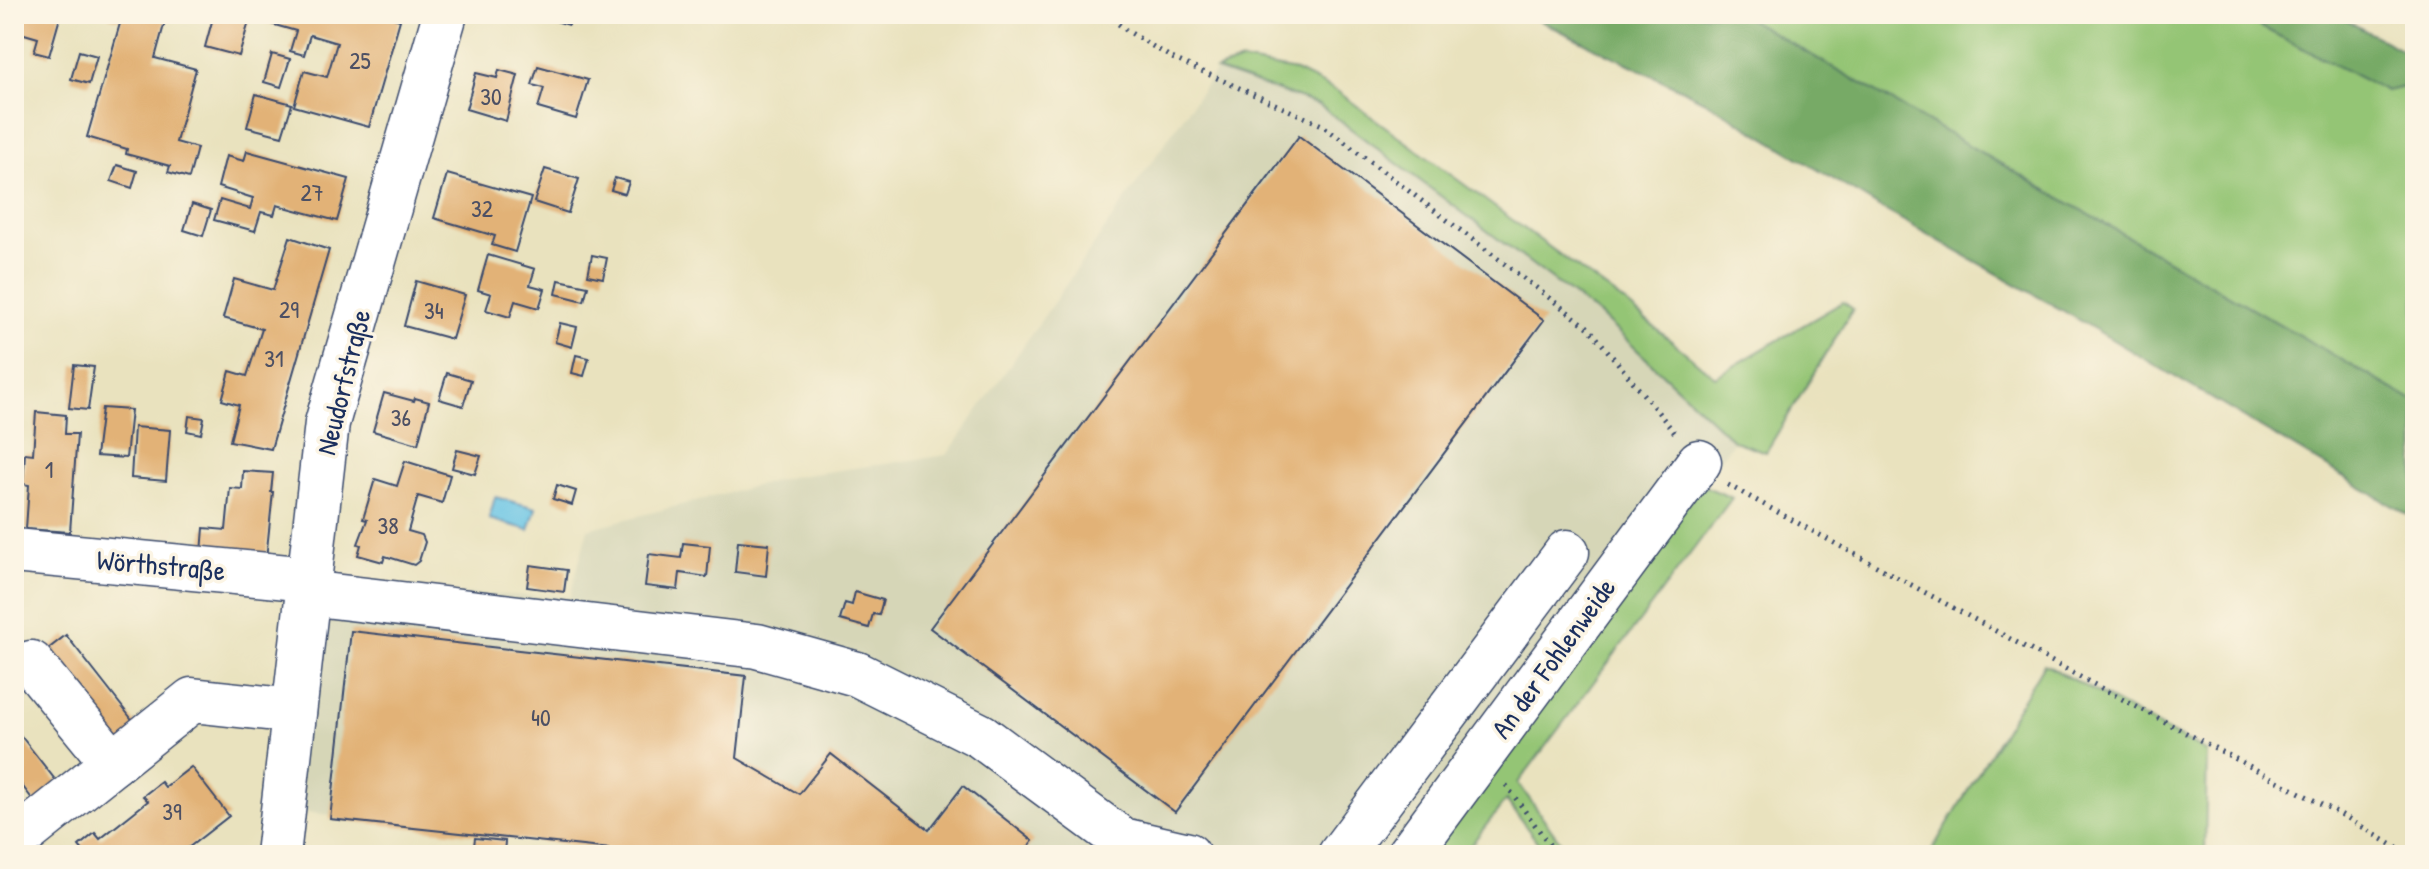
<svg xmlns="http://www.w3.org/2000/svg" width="2429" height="869" font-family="'Patrick Hand',sans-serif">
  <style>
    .built { fill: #d6d6b7 }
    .green { fill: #94c575; stroke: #587a6a; stroke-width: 2 }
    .forest { fill: #7a6; stroke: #496c62; stroke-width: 2 }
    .water { fill: #67c4e5; stroke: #417aa2; stroke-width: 2 }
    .building { fill: #e2b277 }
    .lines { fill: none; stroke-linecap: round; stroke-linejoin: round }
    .minor-casing { stroke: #3a4a6c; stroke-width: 47 }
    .path { stroke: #3a4a6c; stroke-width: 5; stroke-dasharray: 2 6; stroke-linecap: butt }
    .minor { stroke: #fff; stroke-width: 44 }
    .labels { text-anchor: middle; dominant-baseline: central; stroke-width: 7; stroke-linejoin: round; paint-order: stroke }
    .number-label { font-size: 24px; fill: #4d5064 }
    .street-label { font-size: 28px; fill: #1b2f5e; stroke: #fcf5e5 }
  </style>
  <rect width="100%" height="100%" fill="#fcf5e5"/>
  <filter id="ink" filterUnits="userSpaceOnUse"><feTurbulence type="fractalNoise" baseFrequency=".0125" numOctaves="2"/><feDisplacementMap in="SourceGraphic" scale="16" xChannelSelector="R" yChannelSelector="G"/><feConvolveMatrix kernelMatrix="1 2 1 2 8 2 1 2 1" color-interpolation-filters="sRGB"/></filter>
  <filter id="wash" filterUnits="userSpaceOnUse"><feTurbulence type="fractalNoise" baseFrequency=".006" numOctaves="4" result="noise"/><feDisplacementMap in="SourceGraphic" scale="32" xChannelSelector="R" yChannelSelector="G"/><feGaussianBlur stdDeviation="1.8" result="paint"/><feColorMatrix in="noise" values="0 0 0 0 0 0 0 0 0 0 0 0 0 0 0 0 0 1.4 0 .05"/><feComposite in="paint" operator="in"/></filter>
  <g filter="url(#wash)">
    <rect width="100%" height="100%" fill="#e9e2be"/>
    <!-- built -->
    <path class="built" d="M 1216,70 L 1319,105 L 1602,317 L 1734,441 L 1426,855 L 577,855 L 578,842 L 286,810 L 312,589 L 570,597 L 588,529 L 790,477 L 947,455 Z"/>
    <!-- green -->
    <g class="green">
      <path d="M 1740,14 L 2236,14 L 2386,91 L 2404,87 L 2415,73 L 2415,402 Z"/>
      <path d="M 1241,61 L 1296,71 L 1337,91 L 1624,302 L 1715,377 L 1843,302 L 1853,309 L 1766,452 L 1734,441 L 1602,317 L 1319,105 L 1216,70 Z"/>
      <path d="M 1702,485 L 1732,498 L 1518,783 L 1570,855 L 1547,855 L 1506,800 L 1463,855 L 1426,855 Z"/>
      <path d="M 2044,664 L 2207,752 L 2205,855 L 1929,855 Z"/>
    </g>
    <!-- forest -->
    <g class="forest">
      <path d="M 1526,14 L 1740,14 L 2415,402 L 2415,519 L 2074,317 L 1879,207 L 1705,101 Z"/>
      <path d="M 2236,14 L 2335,14 L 2414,57 L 2415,73 L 2404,87 L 2386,91 Z"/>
    </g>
    <!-- water -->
    <path class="water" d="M 495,497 L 536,508 L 529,530 L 489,519 Z"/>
    <g id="blocks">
      <!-- building -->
      <g class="building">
        <path d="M 19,14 L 61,14 L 49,56 L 34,52 L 38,38 L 14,31 Z"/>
        <path d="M 110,14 L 167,14 L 155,58 L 196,69 L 176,142 L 197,148 L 189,178 L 168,172 L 170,166 L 126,154 L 127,149 L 87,137 L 121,20 L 109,17 Z"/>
        <path d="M 214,14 L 380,14 L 400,20 L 369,127 L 294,106 L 304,71 L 327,77 L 337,43 L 310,35 L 304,55 L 290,51 L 296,31 L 250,18 L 239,56 L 205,47 Z"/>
        <path d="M 532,14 L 572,14 L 569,25 Z"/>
        <path d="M 79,51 L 97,56 L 89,84 L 71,79 Z"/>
        <path d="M 272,54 L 290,59 L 281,87 L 264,82 Z"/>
        <path d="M 538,66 L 588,80 L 576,119 L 538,108 L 544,88 L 532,85 Z"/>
        <path d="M 499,70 L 518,75 L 506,121 L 466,109 L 476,73 L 497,78 Z"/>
        <path d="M 256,94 L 292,104 L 282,136 L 247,127 Z"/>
        <path d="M 1299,136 L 1544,320 L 1175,812 L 930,628 Z"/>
        <path d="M 247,151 L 349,179 L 337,221 L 277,205 L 274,215 L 261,212 L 255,231 L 214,220 L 220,200 L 250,209 L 253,198 L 218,187 L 226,156 L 244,161 Z"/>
        <path d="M 117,165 L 137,171 L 132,188 L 111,181 Z"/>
        <path d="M 545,169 L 579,179 L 568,213 L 534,202 Z"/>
        <path d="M 447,174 L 531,198 L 515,252 L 492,245 L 495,236 L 434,218 Z"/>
        <path d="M 615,178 L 629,182 L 625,194 L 611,190 Z"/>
        <path d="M 192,204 L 211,210 L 203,236 L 184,230 Z"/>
        <path d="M 290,237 L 329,250 L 271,449 L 230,441 L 239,405 L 222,400 L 230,371 L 247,376 L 262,329 L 223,318 L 234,279 L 273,290 Z"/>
        <path d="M 488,255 L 535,269 L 530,285 L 545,289 L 539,308 L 515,301 L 510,317 L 486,310 L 491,294 L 478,290 Z"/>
        <path d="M 592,255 L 607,258 L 603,278 L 588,275 Z"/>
        <path d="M 559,280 L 588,286 L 584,301 L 556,294 Z"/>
        <path d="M 416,281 L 465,295 L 452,339 L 404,326 Z"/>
        <path d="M 560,323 L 577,327 L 572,347 L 555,342 Z"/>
        <path d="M 576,355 L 589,358 L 584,376 L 572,373 Z"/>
        <path d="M 74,365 L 94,367 L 88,410 L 69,408 Z"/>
        <path d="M 447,373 L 471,380 L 463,406 L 439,399 Z"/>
        <path d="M 384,393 L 414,401 L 415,398 L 429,402 L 418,444 L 373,431 Z"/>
        <path d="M 102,408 L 131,410 L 126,458 L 96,456 Z"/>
        <path d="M 36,412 L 66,415 L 65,434 L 77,434 L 70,532 L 26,529 L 29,485 L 23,484 L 25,453 L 33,454 Z"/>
        <path d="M 189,416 L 204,418 L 201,434 L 187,431 Z"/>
        <path d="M 134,427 L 170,430 L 166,481 L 131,478 Z"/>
        <path d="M 457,450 L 481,456 L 475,474 L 452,468 Z"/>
        <path d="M 405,461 L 450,475 L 442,503 L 418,496 L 408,531 L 422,535 L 425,542 L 419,561 L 414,565 L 385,556 L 383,562 L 358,555 L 361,545 L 358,544 L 367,520 L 363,519 L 375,479 L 397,486 Z"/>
        <path d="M 243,471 L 273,473 L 271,492 L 273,492 L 266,559 L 202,553 L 204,528 L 226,530 L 230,488 L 242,489 Z"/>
        <path d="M 557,485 L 576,491 L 572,505 L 553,499 Z"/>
        <path d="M 738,541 L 769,544 L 766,576 L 735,572 Z"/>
        <path d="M 683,543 L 710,546 L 707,577 L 680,573 L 678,590 L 645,586 L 649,554 L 681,558 Z"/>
        <path d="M 530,565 L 567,570 L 564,592 L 527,587 Z"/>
        <path d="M 855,592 L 883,600 L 879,615 L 873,614 L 869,628 L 840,620 L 845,603 L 852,605 Z"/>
        <path d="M 351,631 L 746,676 L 737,758 L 799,794 L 831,754 L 929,830 L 963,786 L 1033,841 L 1022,855 L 666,855 L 330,819 Z"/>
        <path d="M 66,635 L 141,731 L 118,749 L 43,653 Z"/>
        <path d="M 14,727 L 64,791 L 40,809 L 14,775 Z"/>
        <path d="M 191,767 L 229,816 L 179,855 L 81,855 L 84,852 L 79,846 L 95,833 L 100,839 L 148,801 L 143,796 L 161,782 L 165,787 Z"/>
        <path d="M 475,838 L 505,841 L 504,855 L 473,854 Z"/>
      </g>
    </g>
  </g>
  <g filter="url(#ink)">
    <use href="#blocks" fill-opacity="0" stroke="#3a4a6c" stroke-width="2"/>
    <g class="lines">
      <defs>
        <g id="minor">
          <path d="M 14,551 L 309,579"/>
          <path d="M 307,593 L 757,646 L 857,674 L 981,736 L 1122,840 L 1188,855"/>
          <path d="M 31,663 L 113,763"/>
          <path d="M 14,842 L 192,700 L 294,711"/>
          <path d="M 278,855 L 327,423 L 445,14"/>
          <path d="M 1340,855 L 1567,552"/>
          <path d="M 1408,855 L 1699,462"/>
        </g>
      </defs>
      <!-- minor casing -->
      <use href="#minor" class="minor-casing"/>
      <!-- path -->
      <g class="path">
        <path d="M 1106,14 L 1126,30 L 1172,58 L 1322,125 L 1589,328 L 1675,433"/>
        <path d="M 1728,485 L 2082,678 L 2344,816 L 2409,855"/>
        <path d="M 1506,785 L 1557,855"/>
      </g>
      <!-- minor -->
      <use href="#minor" class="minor"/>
    </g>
  </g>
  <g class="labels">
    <!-- number labels -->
    <g class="number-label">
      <text x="360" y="60">25</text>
      <text x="491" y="96">30</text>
      <text x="312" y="192">27</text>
      <text x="482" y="208">32</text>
      <text x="289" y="309">29</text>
      <text x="434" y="310">34</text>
      <text x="274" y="358">31</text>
      <text x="401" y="417">36</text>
      <text x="49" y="469">1</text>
      <text x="388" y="525">38</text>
      <text x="541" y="717">40</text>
      <text x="172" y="811">39</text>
    </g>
    <!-- street labels -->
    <g class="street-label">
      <text transform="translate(343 382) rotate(-76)">Neudorfstraße</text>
      <text transform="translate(161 565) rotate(5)">Wörthstraße</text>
      <text transform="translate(1553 658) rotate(-54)">An der Fohlenweide</text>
    </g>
  </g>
  <!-- margin -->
  <rect width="2429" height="869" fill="none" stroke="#fcf5e5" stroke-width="48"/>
</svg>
